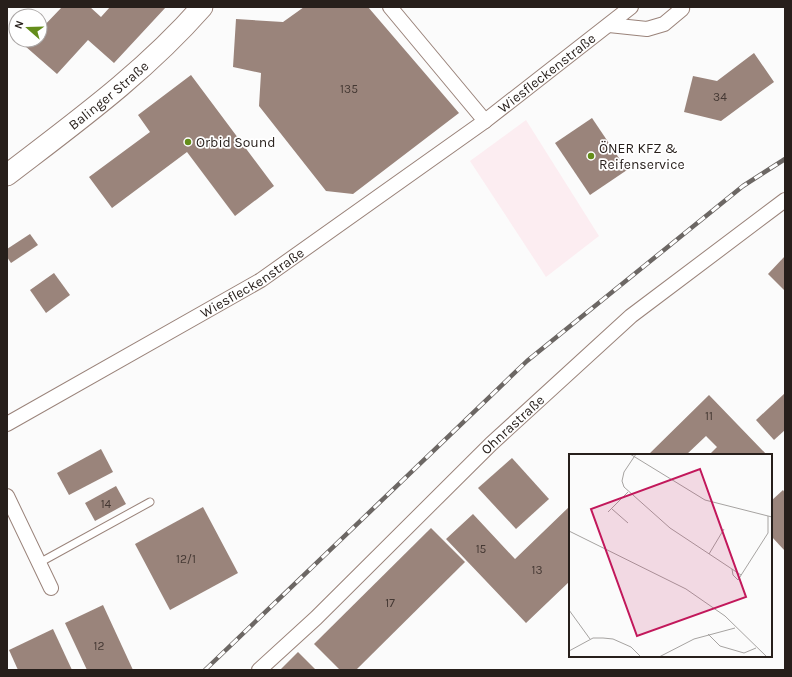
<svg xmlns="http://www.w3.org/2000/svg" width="792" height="677" font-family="Karla,sans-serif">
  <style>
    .industrial { fill: #fcedf1 }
    .building { fill: #9a847b }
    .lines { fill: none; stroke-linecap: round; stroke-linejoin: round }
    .lane-casing { stroke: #9a837a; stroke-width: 9 }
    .street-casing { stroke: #9a837a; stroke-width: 16 }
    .secondary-casing { stroke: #9a837a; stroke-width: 23 }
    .lane { stroke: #fff; stroke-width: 7 }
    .street { stroke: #fff; stroke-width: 14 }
    .secondary { stroke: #fff; stroke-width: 21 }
    .rail-casing { stroke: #6c6764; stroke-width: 4.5 }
    .rail { stroke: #fff; stroke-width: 3; stroke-dasharray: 9; stroke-linecap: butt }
    .poi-dot { fill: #648d1a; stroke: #fff; stroke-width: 1.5 }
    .labels { text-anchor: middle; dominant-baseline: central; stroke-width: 3.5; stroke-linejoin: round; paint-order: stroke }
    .number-label { font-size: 12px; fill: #443833 }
    .street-label { font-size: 14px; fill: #271f1b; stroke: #fff }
    .poi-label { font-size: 14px; fill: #271f1b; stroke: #fff; text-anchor: start }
    .inset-road { fill: none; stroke: #a6a3a1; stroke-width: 1 }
    .view { fill: #c2185b; fill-opacity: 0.15; stroke: #c2185b; stroke-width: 2 }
    .inset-edge { fill: none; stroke: #271f1b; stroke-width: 2 }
  </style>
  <rect width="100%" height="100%" fill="#fbfbfb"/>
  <!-- industrial -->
  <path class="industrial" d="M 526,120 L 599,236 L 546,277 L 470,161 Z"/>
  <!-- building -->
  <g class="building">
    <path d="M 62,7 L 90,7 L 101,17 L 110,7 L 166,7 L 114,63 L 88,40 L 57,74 L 25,46 L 31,40 L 40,40 L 40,30 Z"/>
    <path d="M 304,7 L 368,7 L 459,113 L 353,194 L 326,191 L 259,106 L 261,73 L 233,67 L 236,19 L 283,22 Z"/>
    <path d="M 754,53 L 774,82 L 721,121 L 684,112 L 693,76 L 717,81 Z"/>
    <path d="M 191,75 L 274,186 L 235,216 L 187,152 L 112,208 L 89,177 L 150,132 L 138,115 Z"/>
    <path d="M 592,118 L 627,170 L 590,195 L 555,143 Z"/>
    <path d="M 30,234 L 38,245 L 11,263 L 7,257 L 7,249 Z"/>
    <path d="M 785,256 L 785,291 L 768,274 Z"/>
    <path d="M 54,273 L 70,295 L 46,313 L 30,290 Z"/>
    <path d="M 785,393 L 785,430 L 774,440 L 756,420 Z"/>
    <path d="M 709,395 L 767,455 L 709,455 L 717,447 L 706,436 L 686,455 L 648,455 Z"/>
    <path d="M 101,449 L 113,472 L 69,495 L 57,473 Z"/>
    <path d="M 512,458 L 549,499 L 516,529 L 478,488 Z"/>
    <path d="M 116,486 L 126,504 L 95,521 L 85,503 Z"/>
    <path d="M 783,490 L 785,493 L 785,551 L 771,536 L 771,501 Z"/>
    <path d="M 570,506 L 570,581 L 526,623 L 446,539 L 473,514 L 515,559 Z"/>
    <path d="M 203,507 L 238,573 L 170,610 L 135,544 Z"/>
    <path d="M 431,528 L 465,562 L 356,670 L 340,670 L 314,644 Z"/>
    <path d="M 103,605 L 133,670 L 87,670 L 65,623 Z"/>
    <path d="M 53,629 L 72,670 L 18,670 L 9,650 Z"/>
    <path d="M 298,652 L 316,670 L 280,670 Z"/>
  </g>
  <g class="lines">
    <defs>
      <path id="lane" d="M 39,563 L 150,502"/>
      <g id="street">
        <path d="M 390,7 L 485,121"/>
        <path d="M 609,25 L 647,29 L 664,24 L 682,9 L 681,7"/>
        <path id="s1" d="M 7,424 L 261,280 L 485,121 L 631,7"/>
        <path d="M 7,496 L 51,588"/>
        <path id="s2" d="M 259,670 L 316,618 L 491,444 L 631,316 L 785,200"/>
      </g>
      <g id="secondary">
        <path id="s3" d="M 7,175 C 76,122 144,73 202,7"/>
      </g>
    </defs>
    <!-- lane casing -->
    <use href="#lane" class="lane-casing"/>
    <!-- street casing -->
    <use href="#street" class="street-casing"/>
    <!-- secondary casing -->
    <use href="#secondary" class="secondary-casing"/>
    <!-- lane -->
    <use href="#lane" class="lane"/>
    <!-- street -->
    <use href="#street" class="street"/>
    <!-- secondary -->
    <use href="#secondary" class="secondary"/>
    <defs>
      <path id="rail" d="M 205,670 L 527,361 L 743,186 L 785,159"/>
    </defs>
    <!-- rail casing -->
    <use href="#rail" class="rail-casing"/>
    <!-- rail -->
    <use href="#rail" class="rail"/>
  </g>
  <!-- markers -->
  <g class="poi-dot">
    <circle cx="188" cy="142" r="4"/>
    <circle cx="591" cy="156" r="4"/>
  </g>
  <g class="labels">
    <!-- number labels -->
    <g class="number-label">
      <text x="349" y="89">135</text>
      <text x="720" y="97">34</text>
      <text x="709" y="416">11</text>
      <text x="106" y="504">14</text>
      <text x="481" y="549">15</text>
      <text x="186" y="559">12/1</text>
      <text x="537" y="570">13</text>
      <text x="390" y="603">17</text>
      <text x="99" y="646">12</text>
    </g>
    <!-- street labels -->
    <g class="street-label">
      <text stroke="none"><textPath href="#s1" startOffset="645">Wiesfleckenstraße</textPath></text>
      <text stroke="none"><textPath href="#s3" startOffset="129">Balinger Straße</textPath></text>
      <text stroke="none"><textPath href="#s1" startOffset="283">Wiesfleckenstraße</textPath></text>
      <text stroke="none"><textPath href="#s2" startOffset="353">Ohnrastraße</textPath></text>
    </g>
    <!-- poi labels -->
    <g class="poi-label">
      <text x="196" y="142">Orbid Sound</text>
      <text x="599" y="148">ÖNER KFZ &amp;<tspan x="599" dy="16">Reifenservice</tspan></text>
    </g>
  </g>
  <!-- overview -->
  <g transform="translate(569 454)">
    <rect width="203" height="203" fill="#fbfbfb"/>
    <path class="inset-road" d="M 61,0 L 136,46 L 203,63M 67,0 L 55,18 L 53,27 L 55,33 L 101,74 L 172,121M 43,55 L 59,69M 39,58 L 59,38M 0,77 L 117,135 L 156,162 L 198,203M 140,100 L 155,75M 163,115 L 164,121 L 169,126 L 199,79 L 199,62M 0,156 L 21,185M 139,180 L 151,192 L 175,199 L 187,194M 0,197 L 24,184 L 34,184 L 44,185 L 62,193 L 72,203M 90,203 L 125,185 L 166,174"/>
    <path class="view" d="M 131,15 L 177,143 L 68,182 L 22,55 Z"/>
    <rect width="203" height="203" class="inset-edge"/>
  </g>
  <!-- border -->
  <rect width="792" height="677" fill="none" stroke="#271f1b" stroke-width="16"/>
  <!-- north arrow -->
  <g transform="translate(28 28) rotate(290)"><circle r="19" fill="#ffffff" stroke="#a9a5a4"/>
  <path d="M0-3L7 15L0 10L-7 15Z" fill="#648d1a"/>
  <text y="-6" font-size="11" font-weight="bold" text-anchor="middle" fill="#271f1b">N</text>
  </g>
</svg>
